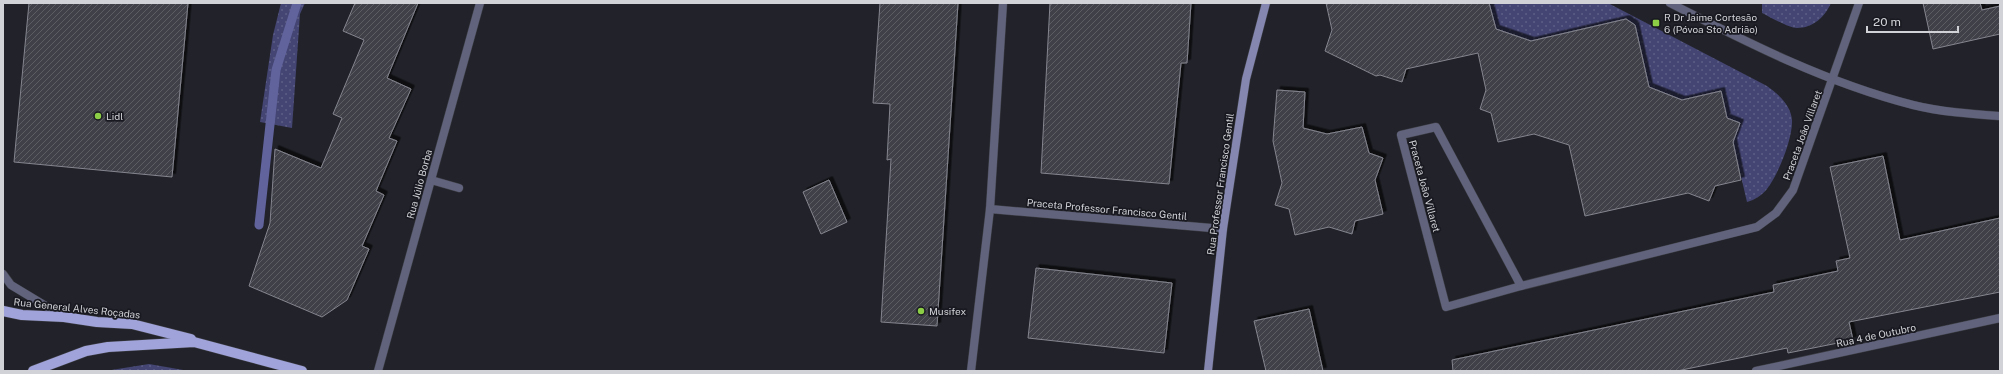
<svg xmlns="http://www.w3.org/2000/svg" width="2003" height="374" font-family="'Public Sans',sans-serif">
  <style>
    .green { fill: url(#green-dots) }
    .lines { fill: none; stroke-linecap: round; stroke-linejoin: round }
    .stream { stroke: #61639d; stroke-width: 9 }
    .building { fill: url(#building-hatch); stroke: #84858e; filter: url(#shadow) }
    .lane-casing { stroke: #3e3f46; stroke-width: 9 }
    .street-casing { stroke: #3e3f46; stroke-width: 9 }
    .secondary-casing { stroke: #3e3f46; stroke-width: 9 }
    .primary-casing { stroke: #3e3f46; stroke-width: 11 }
    .lane { stroke: #61637d; stroke-width: 8 }
    .street { stroke: #61637d; stroke-width: 8 }
    .secondary { stroke: #8587b1; stroke-width: 8 }
    .primary { stroke: #a0a3d9; stroke-width: 10 }
    .poi-dot { fill: #8cce45; stroke: #191921; stroke-width: 1.5 }
    .labels { text-anchor: middle; dominant-baseline: central; stroke-width: 3.5; stroke-linejoin: round; paint-order: stroke }
    .poi-label { font-size: 10px; fill: #d1d2d7; stroke: #191921; text-anchor: start }
    .street-label { font-size: 10px; fill: #d1d2d7; stroke: #191921 }
  </style>
  <defs>
    <pattern id="green-dots" width="8" height="8" patternUnits="userSpaceOnUse"><rect width="8" height="8" fill="#444573"/><path d="M2 2h.1M6 6h.1" fill="none" stroke="#5e5f86" stroke-width="1.8" stroke-linecap="round"/></pattern>
    <pattern id="building-hatch" width="6" height="6" patternUnits="userSpaceOnUse"><rect width="6" height="6" fill="#40414a"/><path d="M-1 1l2-2M0 6l6-6M5 7l2-2" fill="none" stroke="#5b5c63"/></pattern>
    <filter id="shadow"><feDropShadow dx="3.5" dy="-3.5" stdDeviation="0" flood-color="#0009"/></filter>
  </defs>
  <rect width="100%" height="100%" fill="#22232a"/>
  <!-- green -->
  <g class="green">
    <path d="M 281,3 L 305,3 L 300,14 L 292,128 L 260,122 L 273,35 Z"/>
    <path d="M 1489,3 L 1608,3 L 1767,86 C 1778,94 1791,105 1792,120 C 1793,138 1778,175 1767,189 C 1762,195 1755,200 1747,202 L 1721,91 L 1653,106 L 1635,25 L 1626,19 L 1500,48 Z"/>
    <path d="M 1762,3 L 1831,3 C 1825,17 1813,28 1797,28 C 1789,28 1770,17 1762,13 Z"/>
    <path d="M 149,364 L 189,371 L 105,371 Z"/>
  </g>
  <g class="lines">
    <!-- stream -->
    <path class="stream" d="M 259,225 L 276,70 L 297,3"/>
  </g>
  <!-- building -->
  <g class="building">
    <path d="M 29,3 L 188,3 L 172,177 L 14,162 Z"/>
    <path d="M 355,3 L 418,3 L 387,78 L 411,89 L 389,138 L 397,141 L 376,191 L 384,195 L 362,246 L 369,249 L 347,300 L 322,317 L 249,286 L 270,223 L 275,149 L 321,168 L 342,118 L 333,114 L 364,40 L 343,31 Z"/>
    <path d="M 880,3 L 958,3 L 937,326 L 881,322 L 891,159 L 887,160 L 890,104 L 873,103 Z"/>
    <path d="M 1050,3 L 1191,3 L 1187,63 L 1181,63 L 1169,184 L 1041,173 Z"/>
    <path d="M 1326,3 L 1489,3 L 1496,29 L 1531,41 L 1626,19 L 1635,25 L 1649,87 L 1682,100 L 1721,91 L 1727,118 L 1740,123 L 1733,142 L 1741,180 L 1715,186 L 1709,201 L 1688,193 L 1585,216 L 1569,145 L 1534,134 L 1498,142 L 1491,113 L 1480,109 L 1486,90 L 1478,53 L 1406,69 L 1402,82 L 1380,75 L 1376,76 L 1325,51 L 1332,30 Z"/>
    <path d="M 1923,3 L 1980,3 L 1982,10 L 2000,6 L 2000,34 L 1933,49 Z"/>
    <path d="M 1277,90 L 1305,92 L 1303,128 L 1327,134 L 1362,127 L 1369,153 L 1383,158 L 1375,180 L 1383,214 L 1355,221 L 1352,234 L 1329,227 L 1295,235 L 1289,209 L 1275,205 L 1282,183 L 1273,141 Z"/>
    <path d="M 1883,156 L 1900,240 L 2000,218 L 2000,292 L 1849,322 L 1853,340 L 1788,353 L 1787,348 L 1677,371 L 1453,371 L 1452,360 L 1774,292 L 1773,285 L 1838,271 L 1836,261 L 1850,258 L 1830,167 Z"/>
    <path d="M 829,180 L 847,222 L 821,234 L 803,192 Z"/>
    <path d="M 1036,268 L 1172,283 L 1164,353 L 1028,338 Z"/>
    <path d="M 1309,309 L 1323,371 L 1266,371 L 1254,321 Z"/>
  </g>
  <g class="lines">
    <defs>
      <g id="lane">
        <path d="M 431,180 L 459,188"/>
        <path d="M 3,274 L 11,285 L 64,317"/>
      </g>
      <g id="street">
        <path d="M 1670,3 C 1748,43 1827,83 1913,105 C 1941,112 1971,114 2000,116"/>
        <path d="M 990,209 L 1223,229"/>
        <path d="M 1521,286 L 1436,127 L 1401,135 L 1446,307 L 1521,286 L 1757,227 L 1776,213 L 1793,190 L 1859,3"/>
        <path d="M 378,371 L 480,3"/>
        <path d="M 971,371 L 990,209 L 1003,3"/>
        <path d="M 1756,371 L 2000,318"/>
      </g>
      <path id="secondary" d="M 1208,371 L 1223,229 L 1246,79 L 1266,3"/>
      <g id="primary">
        <path d="M 3,311 L 22,315 L 64,317 L 97,322 L 132,324 L 191,339"/>
        <path d="M 33,371 L 86,351 L 108,347 L 194,342 L 302,371"/>
      </g>
    </defs>
    <!-- lane casing -->
    <use href="#lane" class="lane-casing"/>
    <!-- street casing -->
    <use href="#street" class="street-casing"/>
    <!-- secondary casing -->
    <use href="#secondary" class="secondary-casing"/>
    <!-- primary casing -->
    <use href="#primary" class="primary-casing"/>
    <!-- lane -->
    <use href="#lane" class="lane"/>
    <!-- street -->
    <use href="#street" class="street"/>
    <!-- secondary -->
    <use href="#secondary" class="secondary"/>
    <!-- primary -->
    <use href="#primary" class="primary"/>
  </g>
  <!-- markers -->
  <g class="poi-dot">
    <rect x="1652" y="19" width="8" height="8" rx="2"/>
    <circle cx="98" cy="116" r="4"/>
    <circle cx="921" cy="311" r="4"/>
  </g>
  <g class="labels">
    <!-- poi labels -->
    <g class="poi-label">
      <text x="1664" y="17">R Dr Jaime Cortesão<tspan x="1664" dy="12">6 (Póvoa Sto Adrião)</tspan></text>
      <text x="106" y="116">Lidl</text>
      <text x="929" y="311">Musifex</text>
    </g>
    <!-- street labels -->
    <g class="street-label">
      <text transform="translate(1802 135) rotate(-70)">Praceta João Villaret</text>
      <text transform="translate(419 184) rotate(-75)">Rua Júlio Borba</text>
      <text transform="translate(1220 184) rotate(-82)">Rua Professor Francisco Gentil</text>
      <text transform="translate(1425 186) rotate(75)">Praceta João Villaret</text>
      <text transform="translate(1107 209) rotate(5)">Praceta Professor Francisco Gentil</text>
      <text transform="translate(77 308) rotate(6)">Rua General Alves Roçadas</text>
      <text transform="translate(1876 335) rotate(-12)">Rua 4 de Outubro</text>
    </g>
  </g>
  <!-- border -->
  <rect width="2003" height="374" fill="none" stroke="#d1d2d7" stroke-width="8"/>
  <!-- scale -->
  <path d="M1867 26v6h91v-6" fill="none" stroke="#d1d2d7" stroke-width="2"/>
  <text x="1873" y="26" font-size="12" fill="#d1d2d7" stroke="#191921" stroke-width="3" paint-order="stroke">20 m</text>
</svg>
